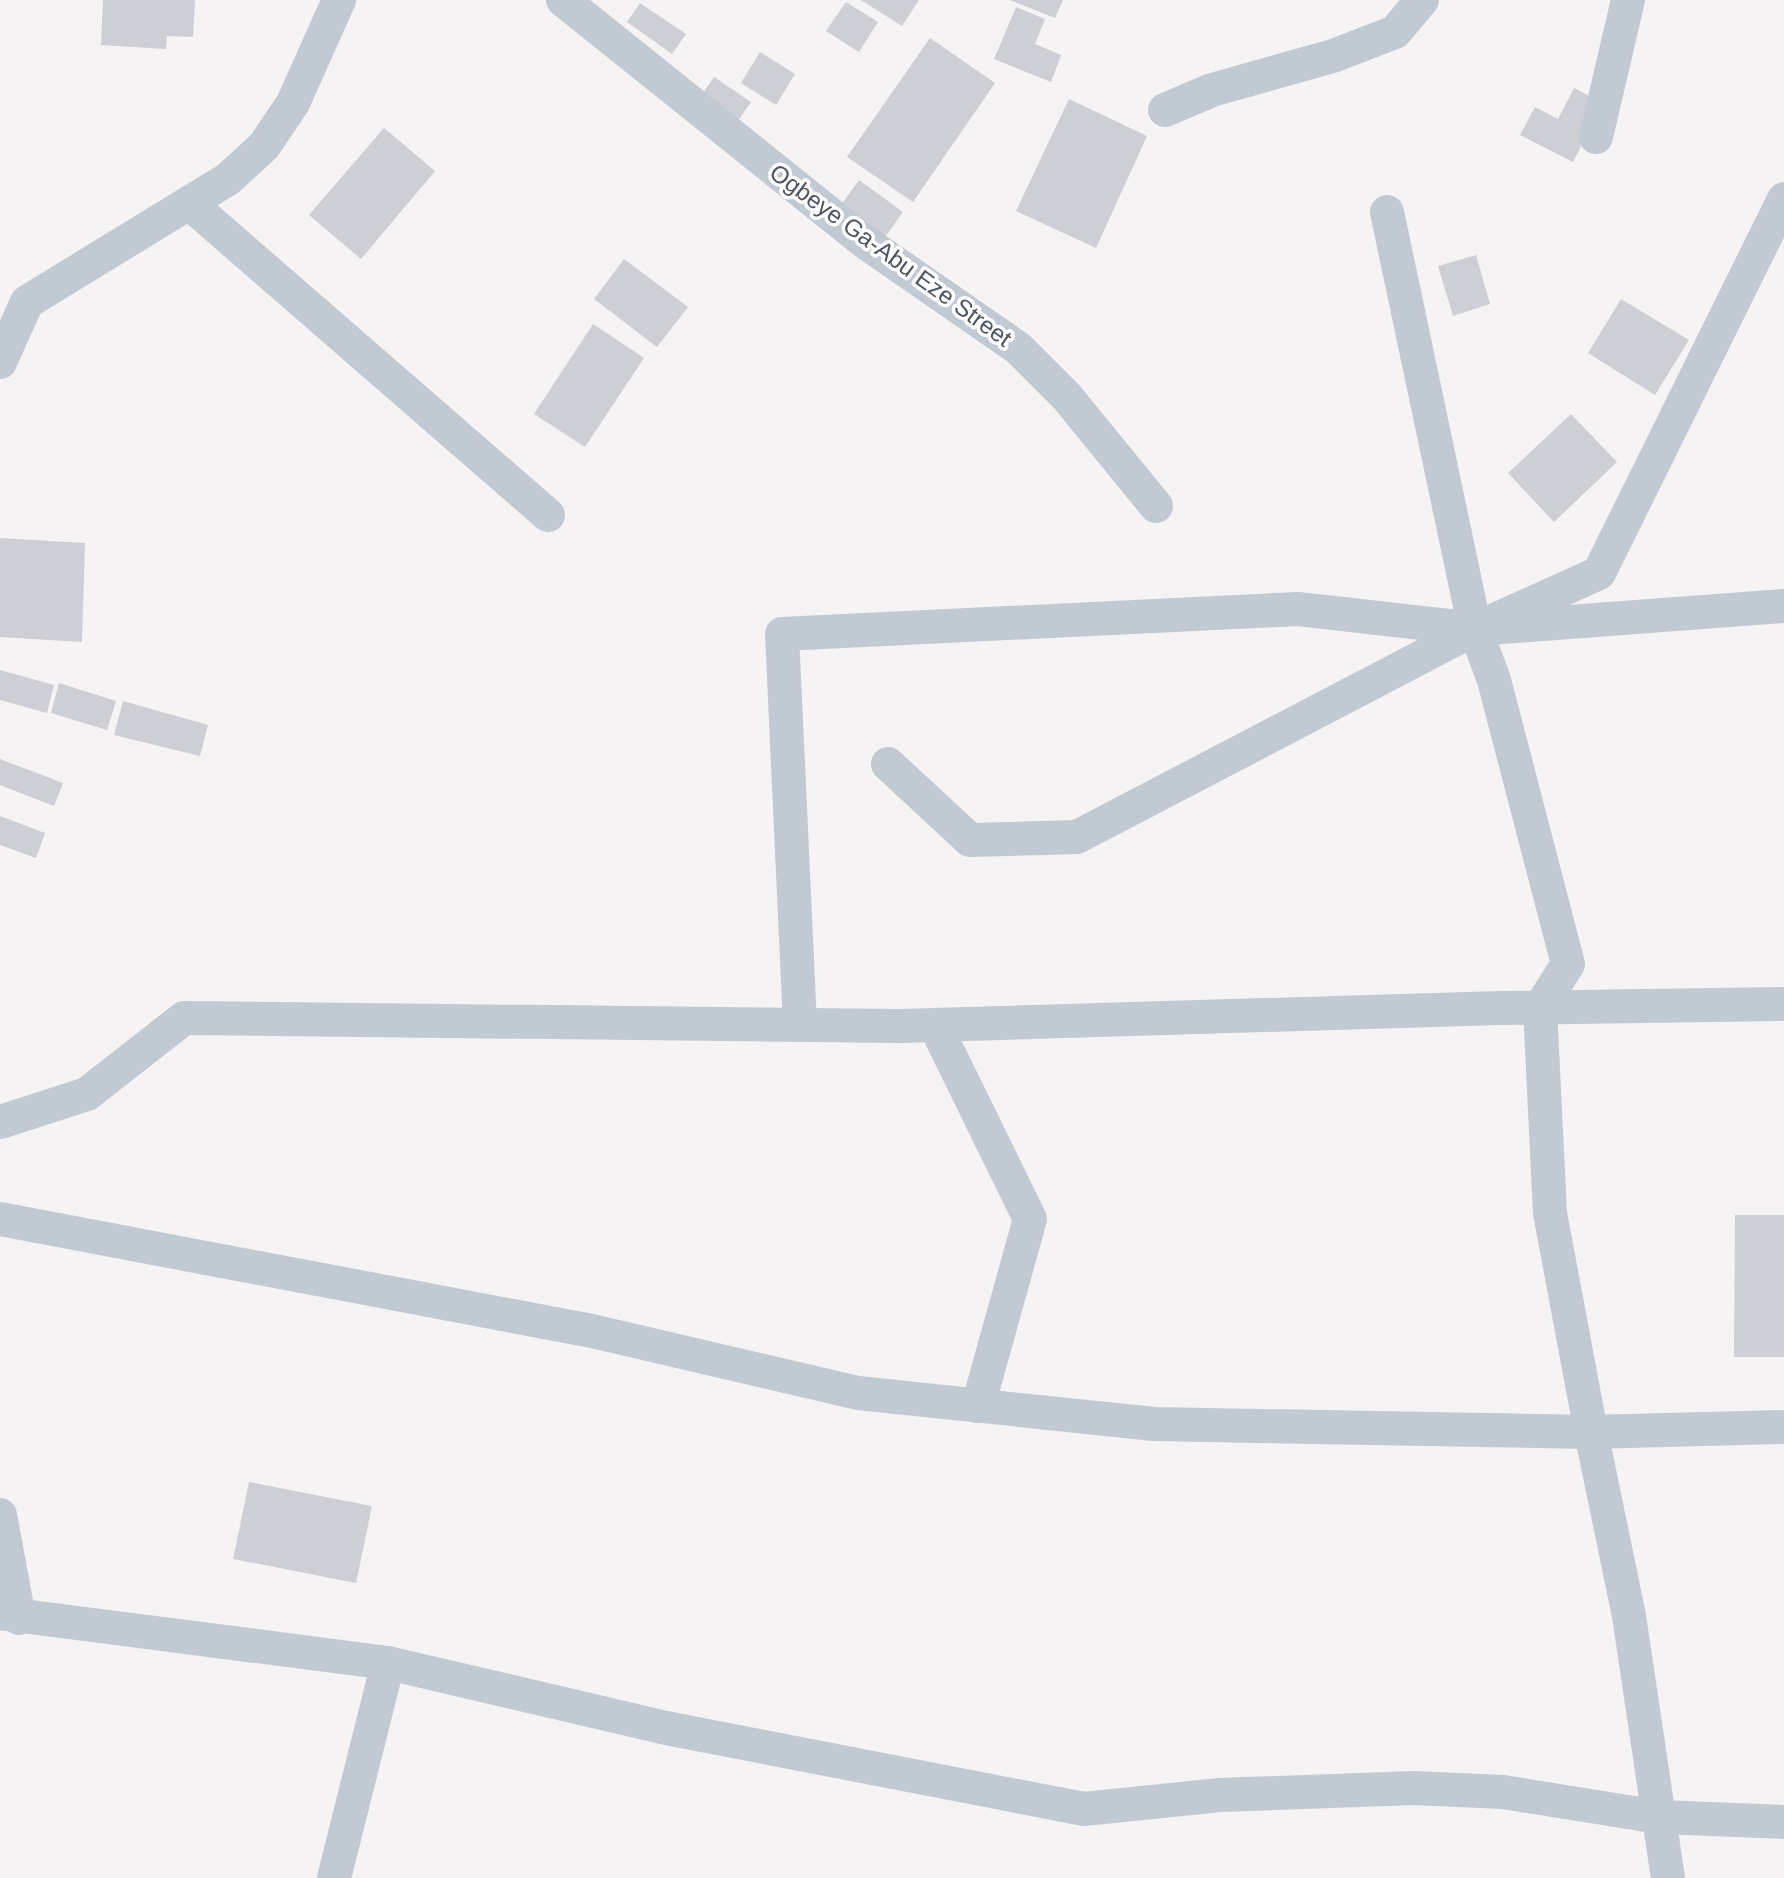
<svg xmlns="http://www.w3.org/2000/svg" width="1784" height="1878" font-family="Helvetica,sans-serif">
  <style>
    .building { fill: #cdcfd5 }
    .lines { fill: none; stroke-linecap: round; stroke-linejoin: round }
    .minor { stroke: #c1cad2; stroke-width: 34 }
    .labels { text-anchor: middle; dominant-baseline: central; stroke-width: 7; stroke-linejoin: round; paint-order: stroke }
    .street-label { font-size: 24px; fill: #4a5661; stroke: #fff }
  </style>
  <rect width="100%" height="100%" fill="#f5f3f3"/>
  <!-- building -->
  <g class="building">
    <path d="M 103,0 L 195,0 L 193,37 L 167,36 L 166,49 L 101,45 Z"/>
    <path d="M 861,0 L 919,0 L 902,26 Z"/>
    <path d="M 1010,0 L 1063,0 L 1055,18 Z"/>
    <path d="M 846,2 L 878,22 L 859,52 L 826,31 Z"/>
    <path d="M 640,3 L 686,34 L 672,54 L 627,22 Z"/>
    <path d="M 1016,7 L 1045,19 L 1035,44 L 1061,55 L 1051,82 L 994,59 Z"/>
    <path d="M 930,38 L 995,83 L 913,202 L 847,157 Z"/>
    <path d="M 760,52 L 795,74 L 776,105 L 741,83 Z"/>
    <path d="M 714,77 L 751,102 L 737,122 L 700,97 Z"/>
    <path d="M 1574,88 L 1603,103 L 1573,162 L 1520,135 L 1535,107 L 1558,119 Z"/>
    <path d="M 1069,99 L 1147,136 L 1096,248 L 1016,211 Z"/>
    <path d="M 384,128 L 435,171 L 361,259 L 309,215 Z"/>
    <path d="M 859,180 L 903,212 L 885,237 L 841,205 Z"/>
    <path d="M 1476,255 L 1490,304 L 1453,316 L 1438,266 Z"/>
    <path d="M 624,259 L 688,307 L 657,347 L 594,299 Z"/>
    <path d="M 1621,299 L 1689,340 L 1655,395 L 1588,353 Z"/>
    <path d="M 593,324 L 644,358 L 585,447 L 534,414 Z"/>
    <path d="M 1571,414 L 1617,462 L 1554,522 L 1508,473 Z"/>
    <path d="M 0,538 L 85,543 L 82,642 L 0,637 Z"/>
    <path d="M 0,670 L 54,685 L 47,713 L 0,700 Z"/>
    <path d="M 59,683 L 116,701 L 107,730 L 51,713 Z"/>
    <path d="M 123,701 L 208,725 L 200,756 L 114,735 Z"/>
    <path d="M 0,759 L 63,783 L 54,806 L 0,785 Z"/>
    <path d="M 0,816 L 45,833 L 36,858 L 0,845 Z"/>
    <path d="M 1735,1215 L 1784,1215 L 1784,1357 L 1734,1357 Z"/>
    <path d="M 249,1482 L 372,1506 L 356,1583 L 233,1559 Z"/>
  </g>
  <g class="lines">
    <!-- minor -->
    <g class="minor">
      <path d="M 563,0 L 865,242 L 1018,348 L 1067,397 L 1156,506"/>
      <path d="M 1165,110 L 1212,90 L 1333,56 L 1395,32 L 1422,0"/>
      <path d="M 1596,137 L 1628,0"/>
      <path d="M 1784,199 L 1599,573 L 1475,629 L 1494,680 L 1568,964 L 1540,1008 L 1550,1213 L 1591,1432 L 1784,1427"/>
      <path d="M 189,203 L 548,515"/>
      <path d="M 1387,212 L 1475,629"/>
      <path d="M 0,362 L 27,302 L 228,179 L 264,146 L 293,103 L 339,0"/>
      <path d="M 888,764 L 970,840 L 1077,837 L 1475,629"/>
      <path d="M 800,1025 L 782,634 L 1298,609 L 1475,629 L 1784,606"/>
      <path d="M 935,1025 L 1030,1219 L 978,1406"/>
      <path d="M 0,1122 L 87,1094 L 184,1018 L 900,1026 L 1500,1008 L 1784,1004"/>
      <path d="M 0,1219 L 592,1331 L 858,1393 L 1154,1424 L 1591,1432 L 1629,1616 L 1668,1878"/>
      <path d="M 0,1515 L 19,1618"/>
      <path d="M 0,1613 L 388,1663 L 334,1878"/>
      <path d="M 388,1663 L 666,1728 L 1084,1809 L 1220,1795 L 1414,1788 L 1503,1792 L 1659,1817 L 1784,1822"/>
    </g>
  </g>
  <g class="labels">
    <!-- street labels -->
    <g class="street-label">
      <text transform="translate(891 255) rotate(36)">Ogbeye Ga-Abu Eze Street</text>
    </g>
  </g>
</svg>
